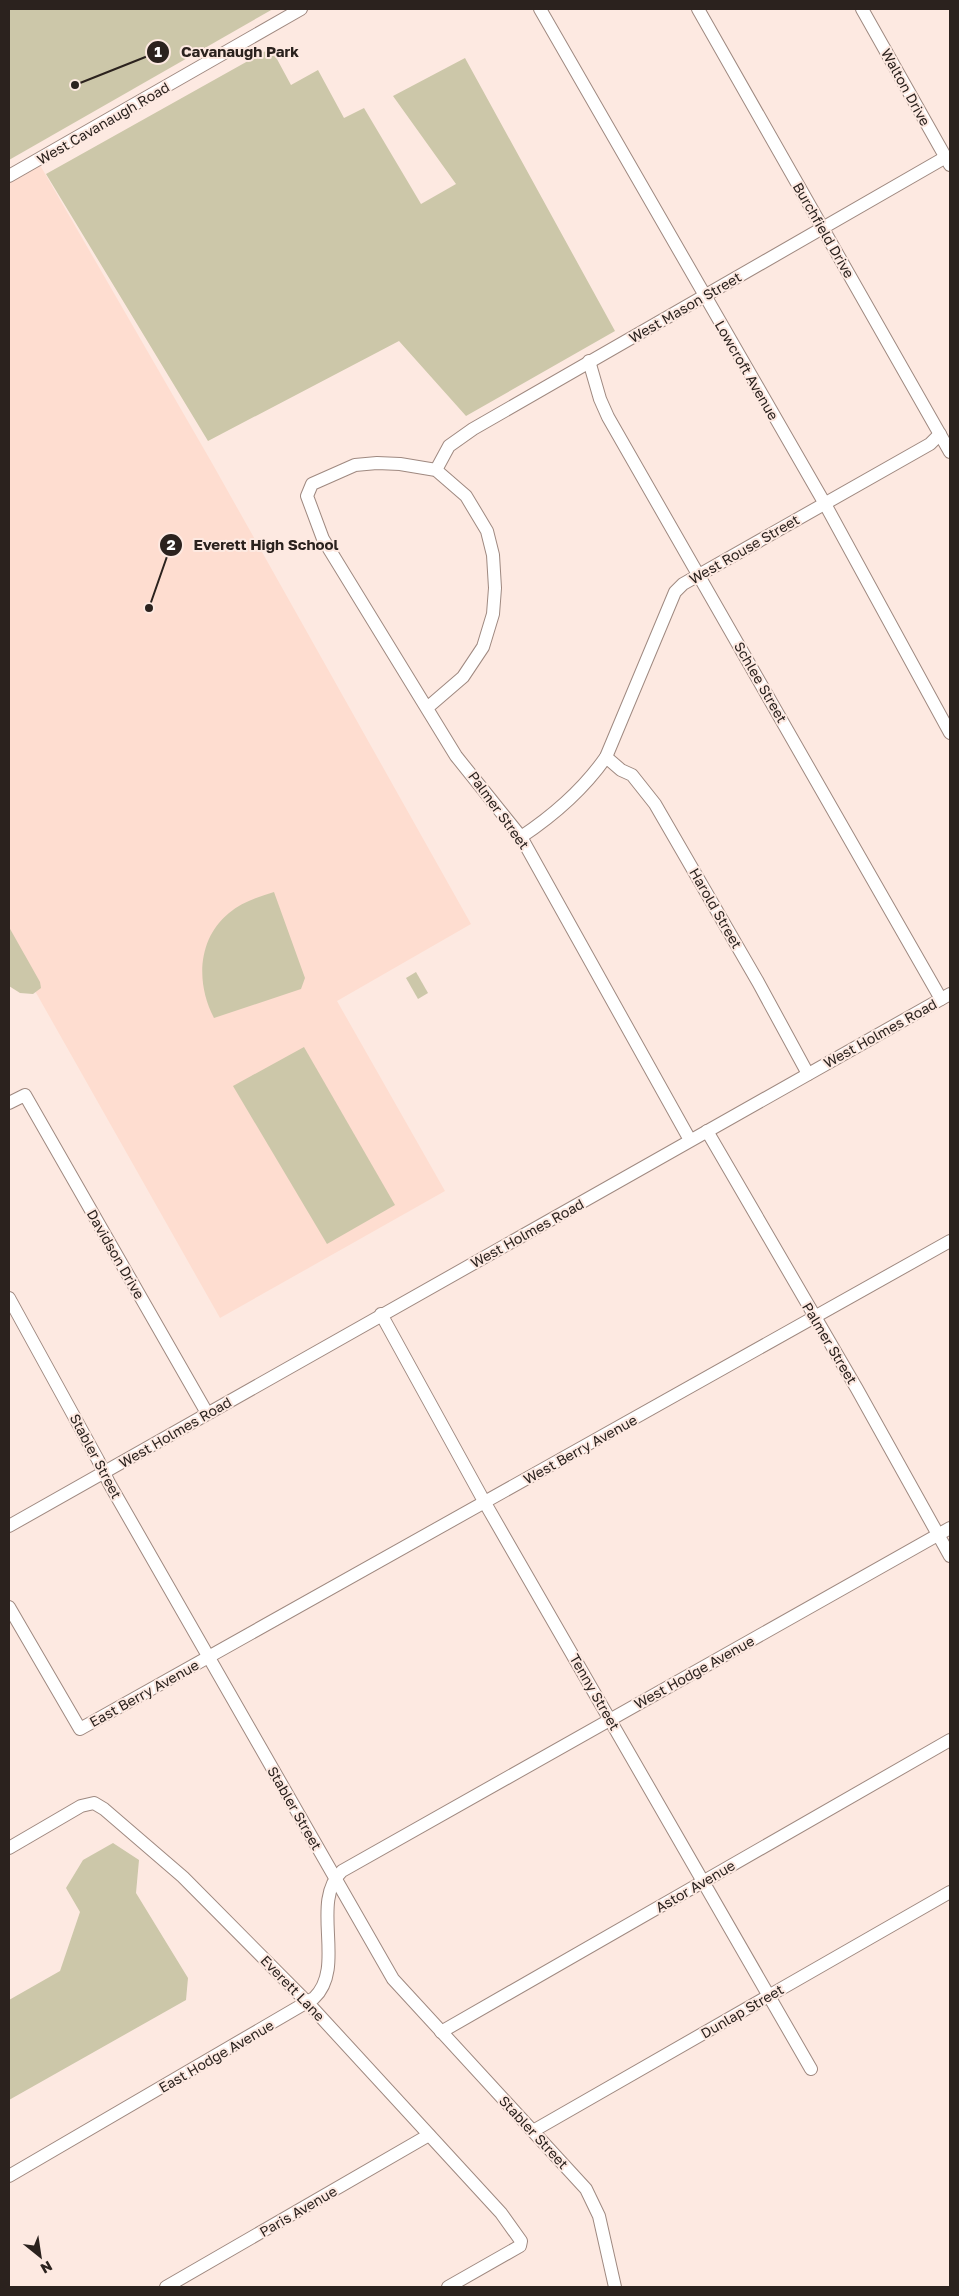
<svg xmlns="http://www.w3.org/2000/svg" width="959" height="2296" font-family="'Golos Text',sans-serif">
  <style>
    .built { fill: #feddd0 }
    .green { fill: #ccc7a9 }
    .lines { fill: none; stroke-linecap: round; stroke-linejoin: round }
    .minor-casing { stroke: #9f8980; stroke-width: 14 }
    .minor { stroke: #fff; stroke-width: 12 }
    .labels { text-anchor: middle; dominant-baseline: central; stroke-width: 4; stroke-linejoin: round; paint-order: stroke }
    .street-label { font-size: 14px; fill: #2b221e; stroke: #fde9e1 }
    .leader { fill: none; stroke: #2b221e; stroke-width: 2 }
    .callout-dot { fill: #2b221e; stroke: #fde9e1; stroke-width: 2 }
    .mark-label { font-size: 15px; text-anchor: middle; font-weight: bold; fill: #fff }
    .callout-label { font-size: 15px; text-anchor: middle; font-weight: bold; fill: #2b221e; stroke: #fde9e1; stroke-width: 4; stroke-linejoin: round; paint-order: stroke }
  </style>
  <rect width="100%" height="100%" fill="#fde9e1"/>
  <!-- built -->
  <path class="built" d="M 40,165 L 212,463 L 471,924 L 337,1001 L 445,1191 L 220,1318 L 9,945 L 9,183 Z"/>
  <!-- green -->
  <g class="green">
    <path d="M 9,9 L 273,9 L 9,160 Z"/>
    <path d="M 271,48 L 291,85 L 318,70 L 344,118 L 364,108 L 421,204 L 456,184 L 393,96 L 465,58 L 615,331 L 466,416 L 399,341 L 208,441 L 46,174 Z"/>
    <path d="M 274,892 L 305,978 L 301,989 L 214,1018 C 196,984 197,939 229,913 C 242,902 258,897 274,892 Z"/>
    <path d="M 9,927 L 40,982 L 41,988 L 33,994 L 20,993 L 9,986 Z"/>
    <path d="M 416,972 L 428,993 L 418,999 L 406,978 Z"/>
    <path d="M 304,1047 L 395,1205 L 327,1244 L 233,1086 Z"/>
    <path d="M 113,1843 L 139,1860 L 136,1893 L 188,1978 L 186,2000 L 9,2100 L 9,2000 L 60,1971 L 80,1912 L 66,1888 L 83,1860 Z"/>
  </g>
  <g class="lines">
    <defs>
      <g id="minor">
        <path d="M 540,9 L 825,504 L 950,733"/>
        <path d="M 698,9 L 950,452"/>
        <path d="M 862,9 L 950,165"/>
        <path d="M 9,176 L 301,9"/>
        <path d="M 589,361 L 600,399 L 608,417 L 941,999"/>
        <path d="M 436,470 L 449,446 L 473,429 L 946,157"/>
        <path d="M 427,708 L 463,677 L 483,647 L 493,614 L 495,588 L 493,555 L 487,531 L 466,496 L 436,470 L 400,464 L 377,463 L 355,465 L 312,484 L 307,496 L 323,539 L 456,756 L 521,837 L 690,1140"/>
        <path d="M 606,757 L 621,770 L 632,775 L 655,804 L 758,982 L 808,1074"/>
        <path d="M 521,837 C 554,815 583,790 606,757 L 675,592 L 683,584 L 930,444 L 940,434"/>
        <path d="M 9,1103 L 25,1095 L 207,1413"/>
        <path d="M 707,1131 L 857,1389 L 950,1556"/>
        <path d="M 9,1298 L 98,1460 L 109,1483 L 393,1979 L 586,2189 L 599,2216 L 615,2287"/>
        <path d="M 381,1314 L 485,1503 L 811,2069"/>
        <path d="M 9,1526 L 950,994"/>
        <path d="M 9,1607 L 80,1729 L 950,1241"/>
        <path d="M 9,1848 L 81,1806 L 94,1803 L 104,1809 L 183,1877 L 308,2003 L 501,2213 L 521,2241 L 520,2246 L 448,2287"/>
        <path d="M 441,2032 L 950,1740"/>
        <path d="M 533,2131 L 950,1892"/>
        <path d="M 9,2176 L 314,1998 C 347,1967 309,1902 342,1871 L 950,1528"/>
        <path d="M 166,2287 L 429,2135"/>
      </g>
    </defs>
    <!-- minor casing -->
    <use href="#minor" class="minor-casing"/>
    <!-- minor -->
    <use href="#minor" class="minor"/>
  </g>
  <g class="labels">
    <!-- street labels -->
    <g class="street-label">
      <text transform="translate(906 87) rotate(61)">Walton Drive</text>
      <text transform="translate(103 123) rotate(-30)">West Cavanaugh Road</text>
      <text transform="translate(824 230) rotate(60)">Burchfield Drive</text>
      <text transform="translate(685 307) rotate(-30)">West Mason Street</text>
      <text transform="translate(747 370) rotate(60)">Lowcroft Avenue</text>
      <text transform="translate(744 549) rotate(-30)">West Rouse Street</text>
      <text transform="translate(761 682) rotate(60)">Schlee Street</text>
      <text transform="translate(499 810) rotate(54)">Palmer Street</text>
      <text transform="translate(716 908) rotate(60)">Harold Street</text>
      <text transform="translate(880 1033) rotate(-29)">West Holmes Road</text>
      <text transform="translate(527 1233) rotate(-29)">West Holmes Road</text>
      <text transform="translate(116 1254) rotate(60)">Davidson Drive</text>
      <text transform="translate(830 1343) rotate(59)">Palmer Street</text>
      <text transform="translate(175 1432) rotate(-30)">West Holmes Road</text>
      <text transform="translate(580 1449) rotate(-29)">West Berry Avenue</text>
      <text transform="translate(96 1456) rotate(62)">Stabler Street</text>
      <text transform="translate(694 1672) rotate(-29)">West Hodge Avenue</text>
      <text transform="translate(595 1692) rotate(60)">Tenny Street</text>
      <text transform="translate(144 1693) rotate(-29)">East Berry Avenue</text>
      <text transform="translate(295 1808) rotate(60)">Stabler Street</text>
      <text transform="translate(695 1886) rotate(-30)">Astor Avenue</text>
      <text transform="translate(293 1988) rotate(46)">Everett Lane</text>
      <text transform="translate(742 2011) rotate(-30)">Dunlap Street</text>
      <text transform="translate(216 2056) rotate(-30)">East Hodge Avenue</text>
      <text transform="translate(534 2132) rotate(47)">Stabler Street</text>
      <text transform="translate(298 2211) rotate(-30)">Paris Avenue</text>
    </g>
  </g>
  <!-- callouts -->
  <path class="leader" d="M75 85L158 52M149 608L171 545"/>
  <g class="callout-dot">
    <circle cx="75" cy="85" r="5"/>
    <circle cx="149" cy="608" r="5"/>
    <circle cx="158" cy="52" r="12"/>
    <circle cx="171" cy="545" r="12"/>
  </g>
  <g class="mark-label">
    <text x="158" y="57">1</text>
    <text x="171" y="550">2</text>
  </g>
  <g class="callout-label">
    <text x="240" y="57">Cavanaugh Park</text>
    <text x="266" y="550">Everett High School</text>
  </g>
  <!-- border -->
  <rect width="959" height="2296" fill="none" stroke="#2b221e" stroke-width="20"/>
  <!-- north arrow -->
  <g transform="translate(40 2256) rotate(150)" stroke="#fde9e1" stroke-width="4" paint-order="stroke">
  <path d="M0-4L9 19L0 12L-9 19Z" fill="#2b221e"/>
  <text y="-8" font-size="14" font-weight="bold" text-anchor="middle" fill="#2b221e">N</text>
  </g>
</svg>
